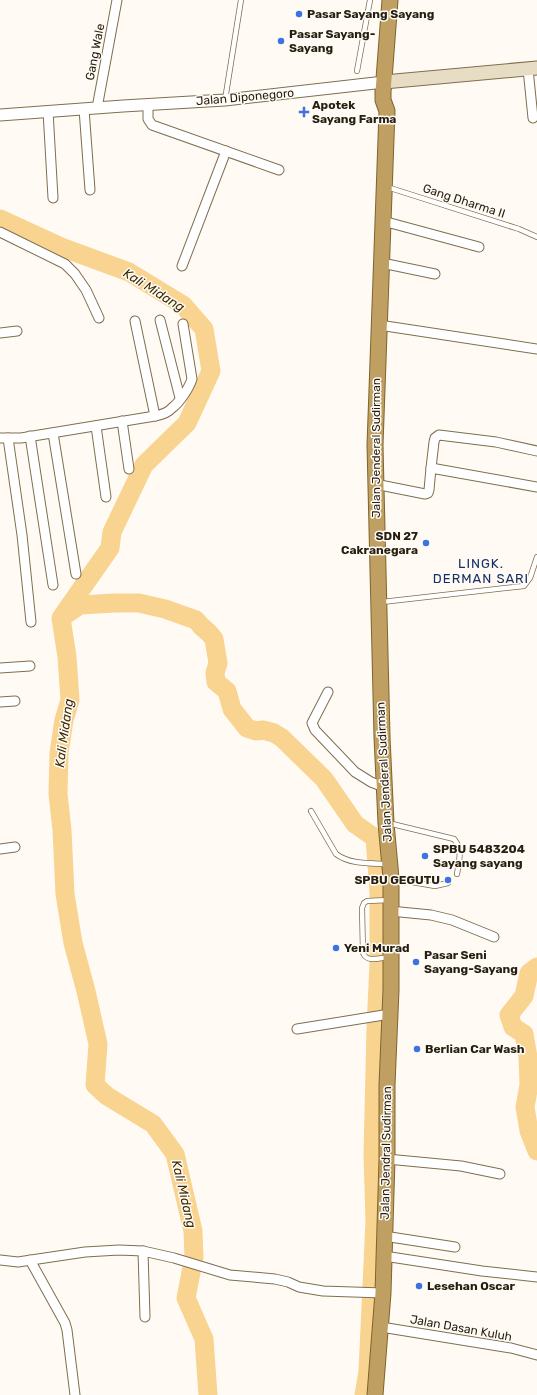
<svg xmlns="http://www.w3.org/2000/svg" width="537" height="1395" font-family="Rubik,sans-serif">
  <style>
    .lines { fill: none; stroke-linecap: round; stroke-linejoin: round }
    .river { stroke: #f8d490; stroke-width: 19 }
    .service-casing { stroke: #7f6e4f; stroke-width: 6 }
    .minor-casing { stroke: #7f6e4f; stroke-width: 11 }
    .tertiary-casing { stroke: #7f6e4f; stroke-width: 13 }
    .secondary-casing { stroke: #7f6e4f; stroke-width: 15 }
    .trunk-casing { stroke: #7f642c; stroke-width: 17 }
    .service { stroke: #fff; stroke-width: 4.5 }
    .minor { stroke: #fff; stroke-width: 9 }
    .tertiary { stroke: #fff; stroke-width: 11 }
    .secondary { stroke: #e7dcc4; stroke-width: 13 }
    .trunk { stroke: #c0a062; stroke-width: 15 }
    .poi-dot { fill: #3c73e3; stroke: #fffbf4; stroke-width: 1.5 }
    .labels { text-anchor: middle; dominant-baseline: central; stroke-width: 3; stroke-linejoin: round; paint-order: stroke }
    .poi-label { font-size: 12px; font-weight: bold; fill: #251e11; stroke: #fffbf4; text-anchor: start }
    .street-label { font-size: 12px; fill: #251e11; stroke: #fffbf4 }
    .water-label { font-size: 13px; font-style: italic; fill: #3e2c04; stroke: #fffbf4 }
    .neighbourhood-label { font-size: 13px; letter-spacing: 1px; fill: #152f65; stroke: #fffbf4 }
  </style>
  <rect width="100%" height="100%" fill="#fffbf4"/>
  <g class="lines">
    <!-- river -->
    <g class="river">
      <path d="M 0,219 L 61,247 L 129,272 L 183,305 L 204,329 L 211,371 L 187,423 L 144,465 L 112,532 L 110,548 L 61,618 L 67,657 L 70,700 L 64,720 L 59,753 L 58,794 L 62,830 L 65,894 L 73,943 L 86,991 L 98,1044 L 95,1085 L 107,1096 L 153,1124 L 175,1154 L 193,1231 L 194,1257 L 186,1298 L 204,1339 L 208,1395"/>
      <path d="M 65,615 L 80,605 L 115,603 L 139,603 L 165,609 L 196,620 L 201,626 L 209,633 L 214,639 L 218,663 L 215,673 L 216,682 L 227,691 L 232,709 L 247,728 L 256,731 L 263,730 L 274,733 L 282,738 L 324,779 L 355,824 L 375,838 L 379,892 L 379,964 L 376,1028 L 373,1155 L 375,1221 L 368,1371 L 364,1395"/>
      <path d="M 537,967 L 529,973 L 524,996 L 509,1015 L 513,1027 L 524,1034 L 528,1057 L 529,1085 L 525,1107 L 529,1131 L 537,1151"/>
    </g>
    <defs>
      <g id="service">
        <path d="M 357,71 L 370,0"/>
        <path d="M 225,100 L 241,0"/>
        <path d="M 387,187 L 519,229 L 537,237"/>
        <path d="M 382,602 L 524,586 L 530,578 L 537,557"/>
        <path d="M 311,811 L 336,854 C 351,865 371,863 388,864"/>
        <path d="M 388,823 L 454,839 C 463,850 459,861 457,874"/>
        <path d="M 394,879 L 435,886 L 448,883"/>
        <path d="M 389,957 C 380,958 367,963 363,953 L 362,908 L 364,903 L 367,901 L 389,900"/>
      </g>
      <g id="minor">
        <path d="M 528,69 L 533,118"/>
        <path d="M 148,104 L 148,119 L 152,125 L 279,170"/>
        <path d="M 97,108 L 117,0"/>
        <path d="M 84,109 L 90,190"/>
        <path d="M 48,111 L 53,198"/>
        <path d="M 383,221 L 479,247"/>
        <path d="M 0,232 L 65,264 L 75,274 L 86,290 L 99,318"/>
        <path d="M 382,263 L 435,274"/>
        <path d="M 182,266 L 226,151"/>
        <path d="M 160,320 L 180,398"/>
        <path d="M 135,321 L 155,416"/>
        <path d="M 379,325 L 537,349"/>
        <path d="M 0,333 L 17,331"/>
        <path d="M 122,421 L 129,469"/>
        <path d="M 96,426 L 106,497"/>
        <path d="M 53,433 L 76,574"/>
        <path d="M 30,436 L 53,585"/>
        <path d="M 0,438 L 21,438 L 155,416 C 160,415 168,413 172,408 C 180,402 189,388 192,379 L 183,324"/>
        <path d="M 8,438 L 22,535 L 31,622"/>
        <path d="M 431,468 L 434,442 L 435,438 L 439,435 L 496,442 L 537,451"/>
        <path d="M 375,484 L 425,494 L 428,493 L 429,490 L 431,468 L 537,487"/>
        <path d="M 0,668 L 30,666"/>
        <path d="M 328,692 L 312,723 L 315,730 L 355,772 L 371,782 L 384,787"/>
        <path d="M 0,702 L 15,701"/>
        <path d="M 0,849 L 15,847"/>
        <path d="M 390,911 L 431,915 L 452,920 L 494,937"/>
        <path d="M 297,1029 L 390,1014"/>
        <path d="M 387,1159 L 461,1166 L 500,1174"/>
        <path d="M 384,1236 L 455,1247"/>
        <path d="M 143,1251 L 145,1317"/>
        <path d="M 384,1256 L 482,1271 L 537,1277"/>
        <path d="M 0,1260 L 18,1262 L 85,1252 L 119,1250 L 143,1251 L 174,1258 L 230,1275 L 275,1279 L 288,1282 L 299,1287 L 323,1291 L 383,1293"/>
        <path d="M 30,1260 L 65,1323 L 67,1330 L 75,1395"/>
        <path d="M 381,1327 L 511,1348 L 537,1355"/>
      </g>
      <path id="tertiary" d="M 0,115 L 123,106 L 225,100 L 384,82"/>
      <path id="secondary" d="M 384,82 L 537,68"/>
      <path id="trunk" d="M 375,1395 L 383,1293 L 387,1159 L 387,1085 L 391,990 L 391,878 L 386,823 L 382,737 L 375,445 L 387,111 L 383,100 L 383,92 L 390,0"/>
    </defs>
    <!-- service casing -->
    <use href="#service" class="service-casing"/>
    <!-- minor casing -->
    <use href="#minor" class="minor-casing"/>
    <!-- tertiary casing -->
    <use href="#tertiary" class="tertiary-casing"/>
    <!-- secondary casing -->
    <use href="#secondary" class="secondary-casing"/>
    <!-- trunk casing -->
    <use href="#trunk" class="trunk-casing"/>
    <!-- service -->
    <use href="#service" class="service"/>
    <!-- minor -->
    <use href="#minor" class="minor"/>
    <!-- tertiary -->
    <use href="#tertiary" class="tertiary"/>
    <!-- secondary -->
    <use href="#secondary" class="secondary"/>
    <!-- trunk -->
    <use href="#trunk" class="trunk"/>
  </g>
  <!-- markers -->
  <g class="poi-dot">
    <circle cx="299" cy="14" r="4"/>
    <circle cx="281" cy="41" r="4"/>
    <path d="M302 106h4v4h4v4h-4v4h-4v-4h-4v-4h4z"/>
    <circle cx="426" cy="543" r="4"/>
    <circle cx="425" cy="856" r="4"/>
    <circle cx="448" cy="880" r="4"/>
    <circle cx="336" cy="948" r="4"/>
    <circle cx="416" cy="962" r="4"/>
    <circle cx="417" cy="1049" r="4"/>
    <circle cx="419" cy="1286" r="4"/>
  </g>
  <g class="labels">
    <!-- poi labels -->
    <g class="poi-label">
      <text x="307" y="14">Pasar Sayang Sayang</text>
      <text x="289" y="34">Pasar Sayang-<tspan x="289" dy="14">Sayang</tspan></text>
      <text x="312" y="105">Apotek<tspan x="312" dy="14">Sayang Farma</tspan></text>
      <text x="418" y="536" text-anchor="end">SDN 27<tspan x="418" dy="14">Cakranegara</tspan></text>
      <text x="433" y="849">SPBU 5483204<tspan x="433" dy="14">Sayang sayang</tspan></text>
      <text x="440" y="880" text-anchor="end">SPBU GEGUTU</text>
      <text x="344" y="948">Yeni Murad</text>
      <text x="424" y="955">Pasar Seni<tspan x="424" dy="14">Sayang-Sayang</tspan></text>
      <text x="425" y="1049">Berlian Car Wash</text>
      <text x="427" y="1286">Lesehan Oscar</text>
    </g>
    <!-- street labels -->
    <g class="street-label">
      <text transform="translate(95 52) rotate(-79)">Gang Wale</text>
      <text transform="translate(245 97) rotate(-5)">Jalan Diponegoro</text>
      <text transform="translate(464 201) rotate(18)">Gang Dharma II</text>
      <text transform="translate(376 448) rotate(-90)">Jalan Jenderal Sudirman</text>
      <text transform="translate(384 772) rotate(-93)">Jalan Jenderal Sudirman</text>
      <text transform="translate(386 1153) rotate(-89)">Jalan Jendral Sudirman</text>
      <text transform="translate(461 1328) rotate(10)">Jalan Dasan Kuluh</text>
    </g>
    <!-- water labels -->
    <g class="water-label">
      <text transform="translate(154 290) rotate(32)">Kali Midang</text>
      <text transform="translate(64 733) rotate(-82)">Kali Midang</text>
      <text transform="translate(184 1194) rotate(77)">Kali Midang</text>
    </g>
    <!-- neighbourhood labels -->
    <g class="neighbourhood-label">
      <text x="481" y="563">LINGK.<tspan x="481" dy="15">DERMAN SARI</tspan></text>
    </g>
  </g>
</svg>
